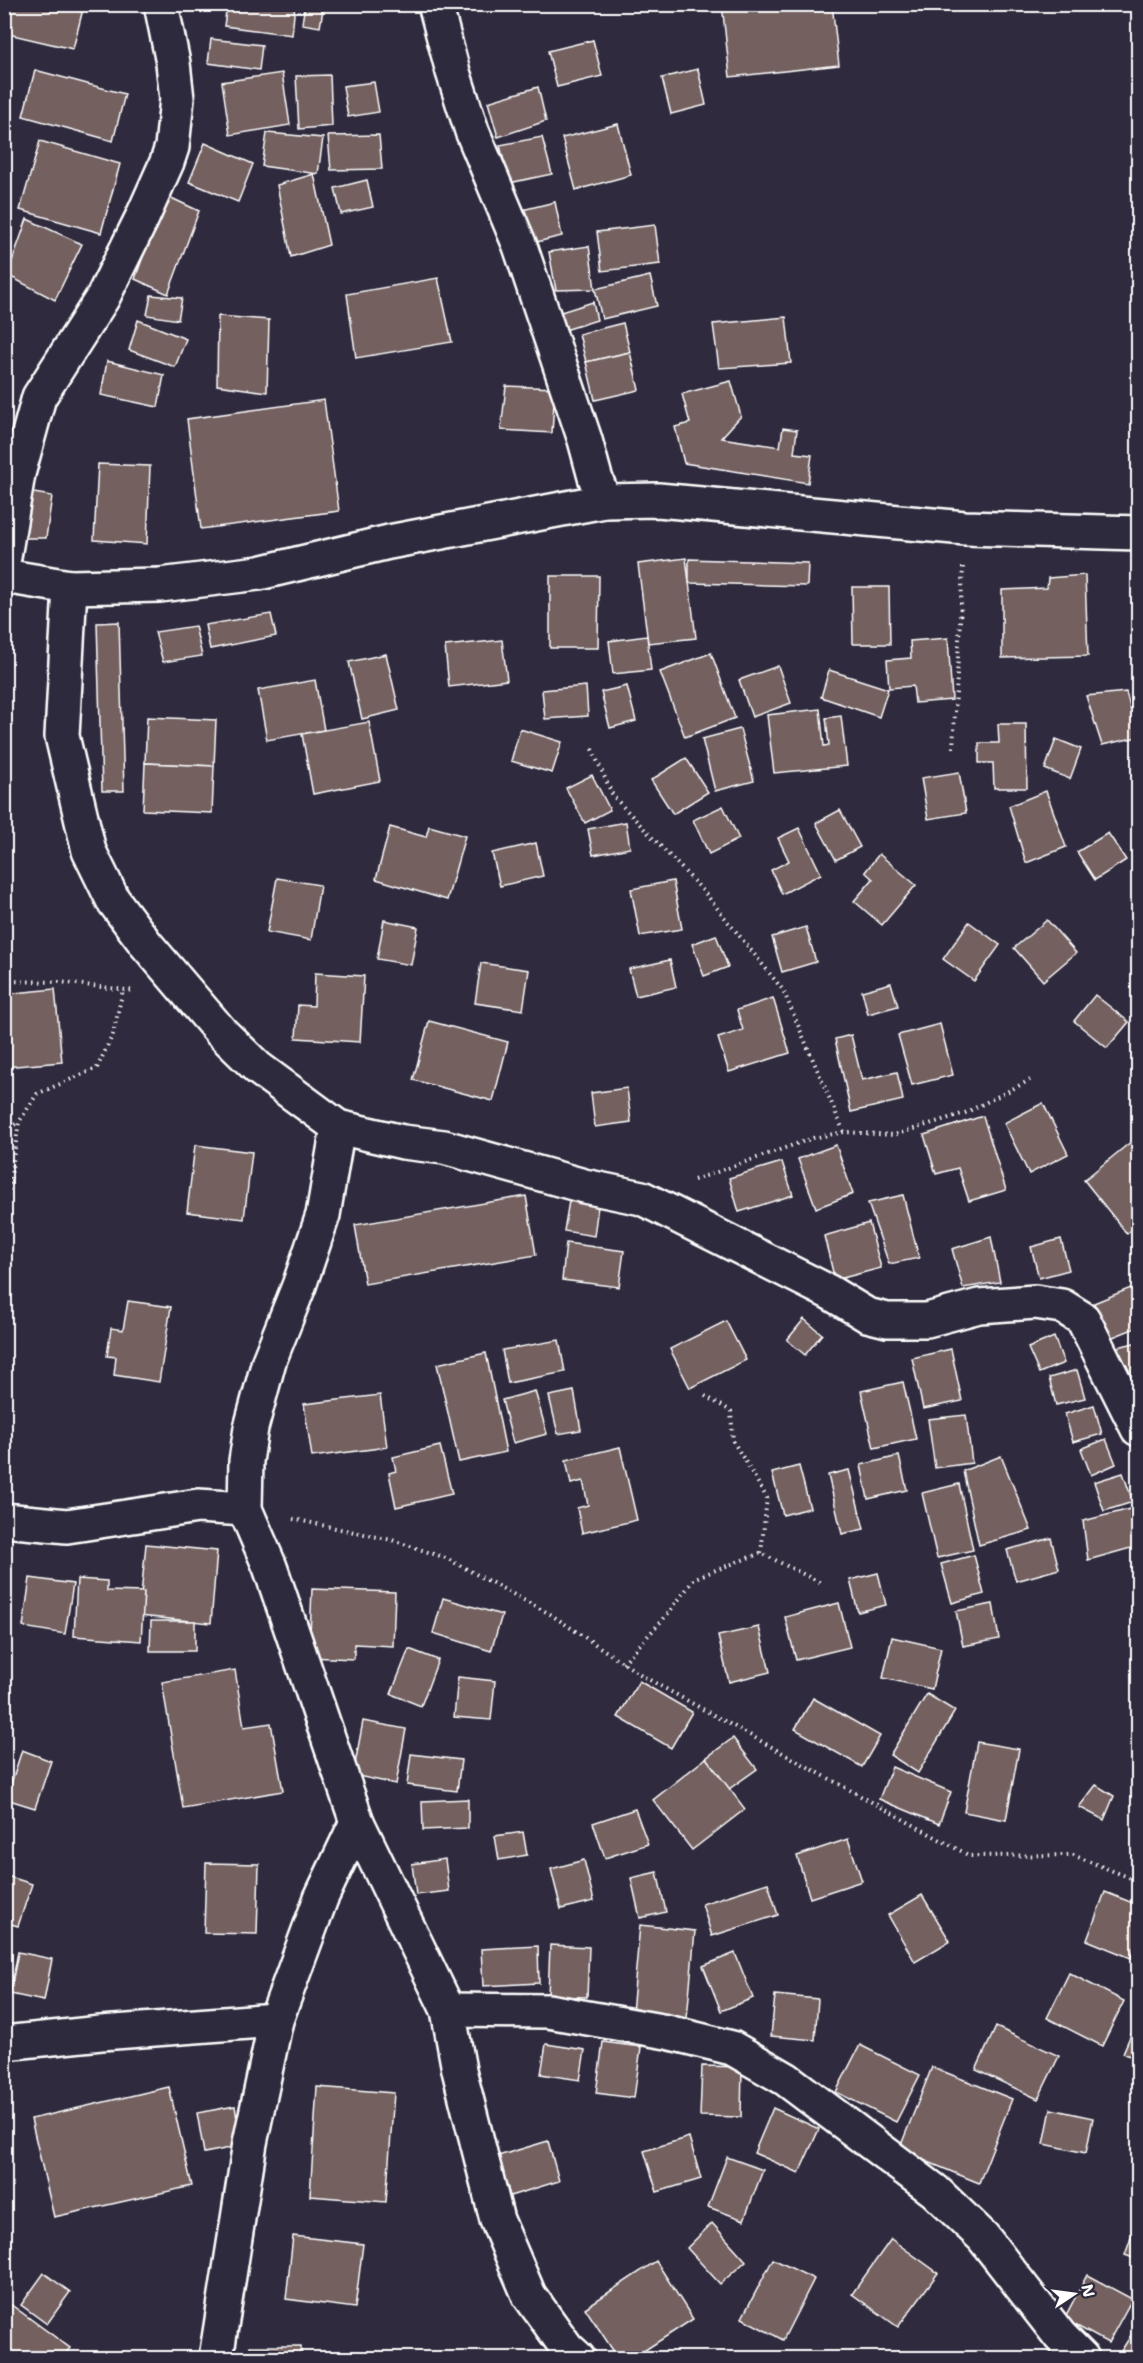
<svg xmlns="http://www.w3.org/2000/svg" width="1143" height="2363" font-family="'Shantell Sans',sans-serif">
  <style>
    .building { fill: #746161; stroke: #fff; stroke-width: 1.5 }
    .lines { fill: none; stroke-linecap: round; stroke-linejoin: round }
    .minor-casing { stroke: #fff; stroke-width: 38 }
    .path { stroke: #fff; stroke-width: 4; stroke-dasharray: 1.5 4.5; stroke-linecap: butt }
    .minor { stroke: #2f2a3d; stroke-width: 33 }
  </style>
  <rect width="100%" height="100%" fill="#2f2a3d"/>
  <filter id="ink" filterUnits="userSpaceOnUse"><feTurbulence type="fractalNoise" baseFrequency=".0167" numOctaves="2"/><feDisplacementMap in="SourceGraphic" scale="12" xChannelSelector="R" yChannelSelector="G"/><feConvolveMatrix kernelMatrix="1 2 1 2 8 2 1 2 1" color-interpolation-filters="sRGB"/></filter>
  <g filter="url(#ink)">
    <!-- building -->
    <g class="building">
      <path d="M 6,4 L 63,4 L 83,9 L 73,49 L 4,33 Z"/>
      <path d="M 227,4 L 295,4 L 292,35 L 224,26 Z"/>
      <path d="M 305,4 L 324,4 L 320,27 L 302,24 Z"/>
      <path d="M 722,4 L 832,4 L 839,65 L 730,77 Z"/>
      <path d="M 211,39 L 262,45 L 259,70 L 208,63 Z"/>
      <path d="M 593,40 L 602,76 L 557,87 L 548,51 Z"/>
      <path d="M 698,69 L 706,105 L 671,114 L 662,78 Z"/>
      <path d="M 35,70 L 125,94 L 113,141 L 23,116 Z"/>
      <path d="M 282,73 L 290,125 L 230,135 L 222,82 Z"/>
      <path d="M 330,75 L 332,126 L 299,129 L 296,76 Z"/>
      <path d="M 374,82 L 379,112 L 348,117 L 343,86 Z"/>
      <path d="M 538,87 L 546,121 L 498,137 L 488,102 Z"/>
      <path d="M 618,124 L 631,175 L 576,190 L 562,138 Z"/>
      <path d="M 267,133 L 323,138 L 318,174 L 262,166 Z"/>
      <path d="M 379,135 L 382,169 L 331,170 L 328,136 Z"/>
      <path d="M 542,137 L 552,174 L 509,183 L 500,145 Z"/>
      <path d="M 40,141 L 120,164 L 101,233 L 20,210 Z"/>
      <path d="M 205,143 L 253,164 L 238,202 L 189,182 Z"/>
      <path d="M 314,174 L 329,245 L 291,257 L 277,185 Z"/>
      <path d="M 367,180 L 373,207 L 341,214 L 335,188 Z"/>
      <path d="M 165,195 L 199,211 L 168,294 L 135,279 Z"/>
      <path d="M 555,202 L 562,236 L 528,244 L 522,210 Z"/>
      <path d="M 27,219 L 82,244 L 55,300 L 7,275 Z"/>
      <path d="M 655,225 L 660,264 L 602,271 L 597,232 Z"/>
      <path d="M 589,246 L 595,289 L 556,290 L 549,252 Z"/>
      <path d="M 650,276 L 657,306 L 602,319 L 595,289 Z"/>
      <path d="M 438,278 L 452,342 L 356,358 L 347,294 Z"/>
      <path d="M 151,295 L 182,298 L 178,320 L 147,315 Z"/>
      <path d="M 593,302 L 597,320 L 565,330 L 561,312 Z"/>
      <path d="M 218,316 L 269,320 L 267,392 L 217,385 Z"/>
      <path d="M 786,317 L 791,363 L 719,368 L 713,324 Z"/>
      <path d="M 138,320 L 186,339 L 175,367 L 129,350 Z"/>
      <path d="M 623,323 L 630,352 L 586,362 L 579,334 Z"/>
      <path d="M 630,352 L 639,390 L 595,400 L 586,362 Z"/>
      <path d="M 107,361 L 164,375 L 158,407 L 101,395 Z"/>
      <path d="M 731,381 L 741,416 L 721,438 L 780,447 L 783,428 L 797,430 L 794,453 L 812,455 L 808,483 L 684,463 L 675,427 L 690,423 L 682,394 Z"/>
      <path d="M 506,386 L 555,388 L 552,433 L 501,430 Z"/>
      <path d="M 324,400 L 339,511 L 201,529 L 187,419 Z"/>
      <path d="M 98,464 L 150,466 L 147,544 L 94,540 Z"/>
      <path d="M 22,491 L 52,496 L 46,538 L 20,538 Z"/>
      <path d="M 686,558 L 696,638 L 648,643 L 638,564 Z"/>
      <path d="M 689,559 L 808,563 L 807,586 L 689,583 Z"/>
      <path d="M 1085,575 L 1088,656 L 1002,658 L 1002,590 L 1047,588 L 1048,578 Z"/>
      <path d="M 550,576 L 599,576 L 598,648 L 550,648 Z"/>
      <path d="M 852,587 L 889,587 L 890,644 L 853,644 Z"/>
      <path d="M 271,614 L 276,636 L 210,649 L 205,625 Z"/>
      <path d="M 119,622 L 124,791 L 102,791 L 97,623 Z"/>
      <path d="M 195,626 L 202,656 L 163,662 L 155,632 Z"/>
      <path d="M 647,636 L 651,670 L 613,674 L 609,641 Z"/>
      <path d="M 948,638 L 952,700 L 915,703 L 913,686 L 889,688 L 887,660 L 911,658 L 910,641 Z"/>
      <path d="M 502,640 L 507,680 L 449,687 L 445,646 Z"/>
      <path d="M 711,653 L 735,718 L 685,737 L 660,672 Z"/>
      <path d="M 386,654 L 399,710 L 362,719 L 349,662 Z"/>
      <path d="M 778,666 L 791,703 L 752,717 L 739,680 Z"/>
      <path d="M 829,670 L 888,689 L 879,717 L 821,697 Z"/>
      <path d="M 315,680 L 324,730 L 267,740 L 258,690 Z"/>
      <path d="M 586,686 L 588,716 L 545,719 L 542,690 Z"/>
      <path d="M 627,686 L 636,721 L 610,728 L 601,692 Z"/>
      <path d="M 1126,692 L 1138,737 L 1102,745 L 1086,696 Z"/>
      <path d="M 820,709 L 824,746 L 829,745 L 826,718 L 841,716 L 847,766 L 774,773 L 767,715 Z"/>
      <path d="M 147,717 L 216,720 L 214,766 L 145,763 Z"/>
      <path d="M 369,722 L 380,781 L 313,794 L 302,734 Z"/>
      <path d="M 998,724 L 1026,724 L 1027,788 L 994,788 L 993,763 L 979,763 L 979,743 L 999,743 Z"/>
      <path d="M 520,729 L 562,742 L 552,773 L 511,761 Z"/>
      <path d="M 740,729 L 754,781 L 715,791 L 702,739 Z"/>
      <path d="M 1056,739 L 1081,749 L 1070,779 L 1045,769 Z"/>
      <path d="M 686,758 L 708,792 L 673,814 L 651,780 Z"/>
      <path d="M 145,763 L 214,766 L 212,813 L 143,810 Z"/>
      <path d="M 959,772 L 966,813 L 928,819 L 921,778 Z"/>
      <path d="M 592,775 L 610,810 L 585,823 L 566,788 Z"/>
      <path d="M 1046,791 L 1066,847 L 1026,863 L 1009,806 Z"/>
      <path d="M 723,806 L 739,839 L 709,854 L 693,820 Z"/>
      <path d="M 840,810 L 860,847 L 836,860 L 816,823 Z"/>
      <path d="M 626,822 L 630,848 L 593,855 L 588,829 Z"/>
      <path d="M 429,826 L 465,836 L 447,900 L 376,879 L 390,827 L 426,837 Z"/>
      <path d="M 799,828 L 821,874 L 782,894 L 771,870 L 789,861 L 778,838 Z"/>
      <path d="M 1108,833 L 1126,860 L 1095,880 L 1077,852 Z"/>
      <path d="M 536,843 L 543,876 L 500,886 L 492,853 Z"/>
      <path d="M 879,854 L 916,885 L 882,925 L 854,901 L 873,879 L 865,872 Z"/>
      <path d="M 277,878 L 320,885 L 311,940 L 267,932 Z"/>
      <path d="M 673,881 L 682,929 L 640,936 L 631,889 Z"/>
      <path d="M 384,920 L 418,927 L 411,965 L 377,959 Z"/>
      <path d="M 1047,920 L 1076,953 L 1043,981 L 1014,948 Z"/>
      <path d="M 969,922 L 1000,945 L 974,981 L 943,959 Z"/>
      <path d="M 806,927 L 816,962 L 782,972 L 772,937 Z"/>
      <path d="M 716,935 L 728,967 L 704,976 L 692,944 Z"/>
      <path d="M 670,960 L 676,987 L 636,996 L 629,969 Z"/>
      <path d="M 481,963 L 529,970 L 523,1010 L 475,1003 Z"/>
      <path d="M 315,973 L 364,976 L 360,1042 L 296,1038 L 298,1005 L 314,1006 Z"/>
      <path d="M 891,983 L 898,1006 L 868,1014 L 862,991 Z"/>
      <path d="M 55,989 L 62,1062 L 4,1067 L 4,994 Z"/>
      <path d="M 1095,995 L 1129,1022 L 1107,1048 L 1074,1021 Z"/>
      <path d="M 773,998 L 790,1053 L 729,1072 L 718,1038 L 743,1030 L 737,1010 Z"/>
      <path d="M 429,1021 L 508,1042 L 493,1101 L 413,1080 Z"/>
      <path d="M 940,1024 L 953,1075 L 912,1085 L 898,1035 Z"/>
      <path d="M 851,1035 L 862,1080 L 897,1072 L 903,1100 L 851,1112 L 835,1039 Z"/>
      <path d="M 627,1088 L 631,1122 L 595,1127 L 591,1093 Z"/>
      <path d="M 1043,1103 L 1068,1154 L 1029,1174 L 1004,1123 Z"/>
      <path d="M 983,1116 L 1006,1190 L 969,1201 L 958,1168 L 936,1174 L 924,1135 Z"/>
      <path d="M 1138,1136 L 1138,1224 L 1127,1234 L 1084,1180 Z"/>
      <path d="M 195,1145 L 252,1152 L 244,1219 L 187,1212 Z"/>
      <path d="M 836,1145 L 853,1194 L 816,1208 L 798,1159 Z"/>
      <path d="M 782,1162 L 793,1195 L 739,1212 L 729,1178 Z"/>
      <path d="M 570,1195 L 599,1199 L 594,1236 L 564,1231 Z"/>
      <path d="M 903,1195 L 919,1258 L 889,1264 L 868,1203 Z"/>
      <path d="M 526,1196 L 536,1255 L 365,1284 L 355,1225 Z"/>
      <path d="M 869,1223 L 881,1268 L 835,1280 L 824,1236 Z"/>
      <path d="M 991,1237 L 1000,1282 L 963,1288 L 952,1249 Z"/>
      <path d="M 1061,1239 L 1069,1270 L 1039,1278 L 1031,1247 Z"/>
      <path d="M 566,1243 L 624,1251 L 619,1287 L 562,1280 Z"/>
      <path d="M 1138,1285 L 1138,1327 L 1108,1339 L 1094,1303 Z"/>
      <path d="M 128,1301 L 171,1307 L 159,1382 L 114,1375 L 116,1357 L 107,1356 L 111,1328 L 123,1330 Z"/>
      <path d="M 804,1319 L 822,1334 L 805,1355 L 787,1340 Z"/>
      <path d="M 726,1321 L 746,1360 L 690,1388 L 670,1349 Z"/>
      <path d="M 1054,1337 L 1064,1363 L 1039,1373 L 1028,1348 Z"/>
      <path d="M 559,1340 L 565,1372 L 508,1383 L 502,1350 Z"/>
      <path d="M 1138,1342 L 1138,1383 L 1124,1387 L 1114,1348 Z"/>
      <path d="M 951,1349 L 962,1401 L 923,1409 L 912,1358 Z"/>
      <path d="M 486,1353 L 506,1452 L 459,1462 L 437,1364 Z"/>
      <path d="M 1077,1370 L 1085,1398 L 1056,1405 L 1049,1378 Z"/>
      <path d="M 903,1382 L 916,1439 L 874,1448 L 861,1391 Z"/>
      <path d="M 535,1391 L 547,1434 L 513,1443 L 502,1400 Z"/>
      <path d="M 574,1391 L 581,1430 L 558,1434 L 549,1396 Z"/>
      <path d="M 380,1395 L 387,1447 L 312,1457 L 304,1404 Z"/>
      <path d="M 1094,1405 L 1102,1434 L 1073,1442 L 1065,1414 Z"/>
      <path d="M 966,1415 L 972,1463 L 935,1468 L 928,1419 Z"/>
      <path d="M 1106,1439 L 1116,1464 L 1091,1475 L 1081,1449 Z"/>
      <path d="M 440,1446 L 452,1494 L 396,1507 L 389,1473 L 396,1471 L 393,1457 Z"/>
      <path d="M 620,1447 L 637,1520 L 582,1533 L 577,1508 L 588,1505 L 583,1481 L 571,1484 L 566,1460 Z"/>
      <path d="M 899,1456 L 907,1490 L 868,1499 L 861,1465 Z"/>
      <path d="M 1001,1456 L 1031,1530 L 979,1545 L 963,1471 Z"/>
      <path d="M 799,1466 L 810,1508 L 783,1515 L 772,1473 Z"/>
      <path d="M 849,1470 L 864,1529 L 842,1534 L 828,1475 Z"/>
      <path d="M 1123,1473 L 1133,1502 L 1104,1511 L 1094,1482 Z"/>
      <path d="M 959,1484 L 973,1550 L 937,1558 L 922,1493 Z"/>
      <path d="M 1138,1507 L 1138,1546 L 1088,1560 L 1083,1521 Z"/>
      <path d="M 1051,1538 L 1059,1569 L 1016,1581 L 1007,1550 Z"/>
      <path d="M 146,1544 L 217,1551 L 211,1623 L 139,1616 Z"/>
      <path d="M 974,1555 L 984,1594 L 952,1603 L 941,1564 Z"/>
      <path d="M 878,1573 L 886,1605 L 858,1612 L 850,1580 Z"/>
      <path d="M 30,1578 L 73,1584 L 65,1634 L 23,1627 Z"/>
      <path d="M 77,1579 L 107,1581 L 107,1591 L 144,1592 L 141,1641 L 74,1636 Z"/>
      <path d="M 312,1589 L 395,1592 L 393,1646 L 354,1644 L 354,1659 L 309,1657 Z"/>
      <path d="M 443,1598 L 502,1615 L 491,1651 L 433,1633 Z"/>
      <path d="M 839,1603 L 850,1647 L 796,1660 L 785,1617 Z"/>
      <path d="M 993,1604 L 999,1639 L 963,1646 L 956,1611 Z"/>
      <path d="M 151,1621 L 195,1621 L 195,1651 L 150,1651 Z"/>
      <path d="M 759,1627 L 770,1672 L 729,1682 L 718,1636 Z"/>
      <path d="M 892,1637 L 941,1648 L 932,1689 L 883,1678 Z"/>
      <path d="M 409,1649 L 438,1660 L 421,1706 L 391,1694 Z"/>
      <path d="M 235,1670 L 244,1727 L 271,1723 L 283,1791 L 183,1808 L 162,1682 Z"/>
      <path d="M 458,1677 L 495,1681 L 491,1720 L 454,1717 Z"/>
      <path d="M 639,1681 L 692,1712 L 671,1748 L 618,1717 Z"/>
      <path d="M 927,1694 L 955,1711 L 918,1773 L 890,1755 Z"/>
      <path d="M 813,1698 L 880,1736 L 862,1767 L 795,1729 Z"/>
      <path d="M 363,1721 L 406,1729 L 396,1784 L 353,1775 Z"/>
      <path d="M 733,1738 L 757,1769 L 729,1789 L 706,1758 Z"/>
      <path d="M 977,1742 L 1019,1749 L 1006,1820 L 964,1812 Z"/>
      <path d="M 22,1750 L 51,1761 L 35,1808 L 6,1799 Z"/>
      <path d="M 411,1754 L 461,1760 L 457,1791 L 407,1785 Z"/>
      <path d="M 706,1758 L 745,1809 L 692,1850 L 653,1800 Z"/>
      <path d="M 892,1767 L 951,1792 L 939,1824 L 879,1799 Z"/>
      <path d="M 1096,1785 L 1114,1796 L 1104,1820 L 1079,1807 Z"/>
      <path d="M 468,1799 L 468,1828 L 423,1830 L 422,1801 Z"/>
      <path d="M 635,1809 L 648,1844 L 605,1858 L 593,1823 Z"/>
      <path d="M 523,1832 L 527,1855 L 499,1860 L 495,1836 Z"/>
      <path d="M 848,1839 L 862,1881 L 810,1898 L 797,1856 Z"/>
      <path d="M 445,1859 L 449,1891 L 416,1895 L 412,1864 Z"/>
      <path d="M 584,1860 L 594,1901 L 561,1909 L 551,1869 Z"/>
      <path d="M 206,1863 L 259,1864 L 257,1934 L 204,1933 Z"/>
      <path d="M 657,1872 L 666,1912 L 640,1918 L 631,1878 Z"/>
      <path d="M 4,1875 L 32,1884 L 18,1926 L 4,1922 Z"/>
      <path d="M 768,1883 L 778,1915 L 712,1936 L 702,1904 Z"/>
      <path d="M 1105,1892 L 1138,1905 L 1138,1937 L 1131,1958 L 1087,1940 Z"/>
      <path d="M 922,1895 L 950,1941 L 915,1962 L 888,1915 Z"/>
      <path d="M 640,1925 L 695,1931 L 687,2018 L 632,2013 Z"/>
      <path d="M 550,1945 L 589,1947 L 587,1997 L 548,1996 Z"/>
      <path d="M 538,1946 L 539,1983 L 483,1986 L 481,1949 Z"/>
      <path d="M 18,1952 L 52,1959 L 44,2001 L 10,1994 Z"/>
      <path d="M 735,1953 L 753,1998 L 721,2011 L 703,1966 Z"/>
      <path d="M 1069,1973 L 1124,2001 L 1102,2046 L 1047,2018 Z"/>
      <path d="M 775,1995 L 818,1999 L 815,2040 L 771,2036 Z"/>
      <path d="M 1138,2018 L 1138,2060 L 1123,2053 Z"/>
      <path d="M 996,2027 L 1059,2056 L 1038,2099 L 976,2070 Z"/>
      <path d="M 603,2042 L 641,2047 L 634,2098 L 596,2093 Z"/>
      <path d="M 546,2044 L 585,2050 L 580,2080 L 541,2074 Z"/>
      <path d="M 860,2045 L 920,2075 L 896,2122 L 836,2092 Z"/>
      <path d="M 702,2066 L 742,2067 L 741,2117 L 700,2116 Z"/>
      <path d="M 932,2067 L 1012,2099 L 979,2183 L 899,2150 Z"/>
      <path d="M 169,2087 L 192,2186 L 54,2217 L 31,2119 Z"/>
      <path d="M 317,2087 L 394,2093 L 386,2202 L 310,2196 Z"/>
      <path d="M 235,2106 L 241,2146 L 204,2153 L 197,2113 Z"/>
      <path d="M 773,2108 L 819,2129 L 799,2173 L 754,2153 Z"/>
      <path d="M 1051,2109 L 1093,2118 L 1086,2153 L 1044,2144 Z"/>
      <path d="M 689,2137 L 701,2179 L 657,2192 L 644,2151 Z"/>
      <path d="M 548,2141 L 559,2181 L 510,2196 L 498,2156 Z"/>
      <path d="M 727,2157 L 763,2170 L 744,2220 L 708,2207 Z"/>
      <path d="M 1138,2218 L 1138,2260 L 1125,2255 Z"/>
      <path d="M 712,2223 L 746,2261 L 720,2284 L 687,2248 Z"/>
      <path d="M 293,2236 L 363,2244 L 355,2308 L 286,2299 Z"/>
      <path d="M 891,2239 L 938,2273 L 898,2327 L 852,2294 Z"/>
      <path d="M 773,2259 L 814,2279 L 783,2340 L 742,2318 Z"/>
      <path d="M 656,2261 L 693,2319 L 633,2358 L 618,2358 L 585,2308 Z"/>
      <path d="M 44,2273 L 70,2292 L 47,2324 L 21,2305 Z"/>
      <path d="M 1087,2275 L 1132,2299 L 1108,2343 L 1064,2319 Z"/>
      <path d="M 6,2301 L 70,2348 L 62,2358 L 4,2358 L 4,2303 Z"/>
      <path d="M 1138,2324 L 1138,2358 L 1122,2358 L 1118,2356 Z"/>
      <path d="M 250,2346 L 301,2346 L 302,2358 L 250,2358 Z"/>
    </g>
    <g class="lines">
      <defs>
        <g id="minor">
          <path d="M 435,4 L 453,72 L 472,131 L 520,246 L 585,440 L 595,477 L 604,501"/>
          <path d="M 4,557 L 18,474 L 39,397 L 103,297 L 142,218 L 167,162 L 172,147 L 177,99 L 173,63 L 161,4"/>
          <path d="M 4,576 L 70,587 L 160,585 L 259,573 L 389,542 L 604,501 L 658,500 L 965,528 L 1138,533"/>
          <path d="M 70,587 L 62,736 L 89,851 L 113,900 L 146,944 L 221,1032 L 258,1068 L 338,1127 L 403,1142 L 444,1147 L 584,1186 L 642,1198 L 829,1292 L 867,1315 L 887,1320 L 927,1320 L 979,1306 L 1035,1302 L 1062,1306 L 1083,1319 L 1138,1429"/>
          <path d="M 338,1127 L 323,1215 L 299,1286 L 269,1361 L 251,1428 L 246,1461 L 245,1509 L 270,1567 L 357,1822 L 448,2010 L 459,2070 L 497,2220 L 529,2295 L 567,2348 L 578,2358"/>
          <path d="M 4,1520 L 67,1526 L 198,1506 L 245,1509"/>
          <path d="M 448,2010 L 548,2011 L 667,2032 L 732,2048 L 786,2079 L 935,2191 L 983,2237 L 1060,2336 L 1082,2358"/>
          <path d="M 4,2043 L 101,2033 L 276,2020"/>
          <path d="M 216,2358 L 250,2143 L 276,2020 L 321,1898 L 357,1822"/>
        </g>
      </defs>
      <!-- minor casing -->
      <use href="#minor" class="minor-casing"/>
      <!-- path -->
      <g class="path">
        <path d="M 953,748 L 963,567"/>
        <path d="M 592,749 L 613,796 L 705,893 L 783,990 L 844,1132"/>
        <path d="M 4,981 L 59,982 L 135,991"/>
        <path d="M 4,1131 L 19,1122"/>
        <path d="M 694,1180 L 813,1138 L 844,1132 L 894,1135 L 965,1113 L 1030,1080"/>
        <path d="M 4,1220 L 19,1122 L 37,1094 L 97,1068 L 113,1034 L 123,990"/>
        <path d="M 705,1396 L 731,1411 L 733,1441 L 767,1498 L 761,1553"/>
        <path d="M 293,1519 L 392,1540 L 446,1558 L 550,1614 L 646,1678 L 970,1856 L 1073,1855 L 1138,1881"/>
        <path d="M 623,1663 L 667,1615 L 695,1578 L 761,1553 L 823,1584"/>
      </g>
      <!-- minor -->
      <use href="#minor" class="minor"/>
    </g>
  </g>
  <!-- margin -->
  <rect width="1143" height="2363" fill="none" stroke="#2f2a3d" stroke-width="24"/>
  <rect x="12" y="12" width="1119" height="2339" fill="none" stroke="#fff" stroke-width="2" filter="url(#ink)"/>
  <!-- north arrow -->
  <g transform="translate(1074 2294) rotate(77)" stroke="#2f2a3d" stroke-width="4.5" paint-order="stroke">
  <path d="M0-4.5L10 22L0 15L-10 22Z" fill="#ffffff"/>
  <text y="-9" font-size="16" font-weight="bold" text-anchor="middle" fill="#ffffff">N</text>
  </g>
</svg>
